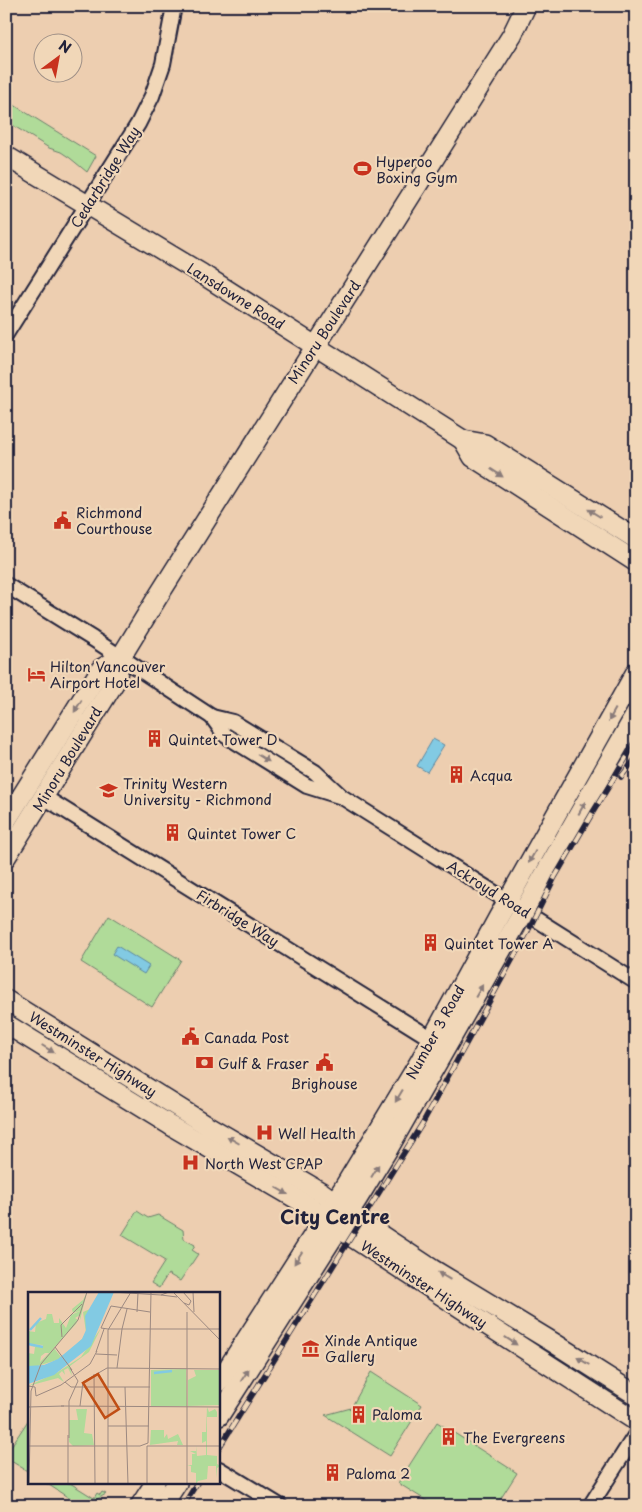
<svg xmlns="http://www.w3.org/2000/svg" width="642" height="1512" font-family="'Playpen Sans',sans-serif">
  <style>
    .green { fill: #b0db99; stroke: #697e6a }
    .water { fill: #82cae3; stroke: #5c87a0 }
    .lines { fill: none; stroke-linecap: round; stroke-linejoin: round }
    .street-casing { stroke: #22223b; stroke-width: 18 }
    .secondary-casing { stroke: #22223b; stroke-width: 22 }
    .street { stroke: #f1d7b8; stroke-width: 14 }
    .secondary { stroke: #f1d7b8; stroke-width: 19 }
    .rail-casing { stroke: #22223b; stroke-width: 5.5 }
    .rail { stroke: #f1d7b8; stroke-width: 4; stroke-dasharray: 11; stroke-linecap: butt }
    .oneway { fill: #8a7c7a }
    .labels { text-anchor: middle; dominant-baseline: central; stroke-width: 4.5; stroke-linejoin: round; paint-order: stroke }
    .poi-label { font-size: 14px; fill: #22223b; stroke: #f1d7b8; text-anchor: start }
    .street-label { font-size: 14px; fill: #22223b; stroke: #f1d7b8 }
    .district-label { font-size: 19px; font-weight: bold; fill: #22223b; stroke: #f1d7b8 }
    .inset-river { fill: none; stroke: #82cae3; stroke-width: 2.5 }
    .inset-road { fill: none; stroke: #9c8981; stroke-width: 1 }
    .view { fill: #c04e15; fill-opacity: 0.15; stroke: #c04e15; stroke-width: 2.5 }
    .inset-edge { fill: none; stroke: #22223b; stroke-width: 2.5 }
  </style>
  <rect width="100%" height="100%" fill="#edceb0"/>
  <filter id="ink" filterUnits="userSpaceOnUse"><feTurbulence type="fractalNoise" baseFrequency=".02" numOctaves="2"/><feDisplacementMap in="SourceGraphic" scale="10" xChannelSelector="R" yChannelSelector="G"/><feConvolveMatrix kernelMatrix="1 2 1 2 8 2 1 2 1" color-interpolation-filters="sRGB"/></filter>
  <g filter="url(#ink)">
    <!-- green -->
    <g class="green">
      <path d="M 6,100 L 96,156 L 87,172 L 70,158 L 61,152 L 49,148 L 6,121 Z"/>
      <path d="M 109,915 L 181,960 L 152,1007 L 81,962 Z"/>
      <path d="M 137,1211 L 148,1218 L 158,1215 L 183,1230 L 184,1239 L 195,1245 L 192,1250 L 198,1254 L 180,1281 L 168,1274 L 159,1288 L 151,1283 L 165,1261 L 122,1235 Z"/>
      <path d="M 371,1372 L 422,1405 L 390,1456 L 325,1415 L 351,1408 Z"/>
      <path d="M 29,1419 L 29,1472 L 6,1458 L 6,1454 Z"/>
      <path d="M 437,1422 L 517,1473 L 496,1506 L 435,1506 L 398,1483 Z"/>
      <path d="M 46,1483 L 70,1483 L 94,1498 L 97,1493 L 100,1495 L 102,1492 L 106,1494 L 94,1501 L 92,1506 L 81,1506 Z"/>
    </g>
    <!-- water -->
    <g class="water">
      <path d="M 433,739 L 444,745 L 427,772 L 417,766 Z"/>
      <path d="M 117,946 L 149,966 L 144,974 L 112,954 Z"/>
    </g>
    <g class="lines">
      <defs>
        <g id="street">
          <path d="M 6,334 L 138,124 L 152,96 L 163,64 L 174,6"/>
          <path d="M 6,585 L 93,639 L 212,717 L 225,735 L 307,786 L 339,796"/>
          <path d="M 212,717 L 233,722 L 315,772 L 342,797 L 636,982"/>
          <path d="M 44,797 L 432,1039"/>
          <path d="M 219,1469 L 280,1506"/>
          <path d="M 590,1506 L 636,1434"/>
        </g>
        <g id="secondary">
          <path d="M 6,156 L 202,274 L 463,440 L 485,444 L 636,539"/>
          <path d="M 463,440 L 473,457 L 636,562"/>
          <path d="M 6,821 L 101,669 L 121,657"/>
          <path d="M 6,857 L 116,680 L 121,657 L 157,598 L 512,35 L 526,6"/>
          <path d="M 6,1000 L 208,1126 L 321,1192 L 367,1226 L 432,1269 L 554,1343 L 636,1395"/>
          <path d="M 6,1024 L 170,1125 L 307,1205 L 352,1237 L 487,1325 L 636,1421"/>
          <path d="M 219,1382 L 343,1189 L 419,1063 L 498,918 L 636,672"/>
          <path d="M 219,1416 L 358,1198 L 388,1149 L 636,714"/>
          <path d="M 140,1506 L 155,1483"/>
          <path d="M 162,1506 L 177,1483"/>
        </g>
      </defs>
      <!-- street casing -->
      <use href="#street" class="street-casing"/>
      <!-- secondary casing -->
      <use href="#secondary" class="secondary-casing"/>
      <!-- street -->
      <use href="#street" class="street"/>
      <!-- secondary -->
      <use href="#secondary" class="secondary"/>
      <defs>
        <g id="rail">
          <path d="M 621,777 L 636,758"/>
          <path d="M 219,1448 L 422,1124 L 527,933 L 555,877 L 593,812 L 636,742"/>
          <path d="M 183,1506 L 197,1483"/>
        </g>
      </defs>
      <!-- rail casing -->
      <use href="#rail" class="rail-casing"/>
      <!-- rail -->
      <use href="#rail" class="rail"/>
    </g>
    <!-- one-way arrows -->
    <defs><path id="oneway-solid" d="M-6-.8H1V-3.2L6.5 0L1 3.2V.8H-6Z" transform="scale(1.25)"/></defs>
    <g class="oneway">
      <use href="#oneway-solid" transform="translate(497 473) rotate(33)"/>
      <use href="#oneway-solid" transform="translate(594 513) rotate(-148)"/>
      <use href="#oneway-solid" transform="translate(78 706) rotate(122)"/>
      <use href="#oneway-solid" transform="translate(612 715) rotate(119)"/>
      <use href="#oneway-solid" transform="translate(263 758) rotate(32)"/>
      <use href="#oneway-solid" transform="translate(582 808) rotate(-61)"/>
      <use href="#oneway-solid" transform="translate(532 857) rotate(119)"/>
      <use href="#oneway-solid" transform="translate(479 991) rotate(-60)"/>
      <use href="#oneway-solid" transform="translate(48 1049) rotate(32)"/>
      <use href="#oneway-solid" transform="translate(399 1096) rotate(121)"/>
      <use href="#oneway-solid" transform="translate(233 1140) rotate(-150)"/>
      <use href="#oneway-solid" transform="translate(375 1171) rotate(-59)"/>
      <use href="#oneway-solid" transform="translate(282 1191) rotate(30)"/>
      <use href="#oneway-solid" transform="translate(298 1258) rotate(123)"/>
      <use href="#oneway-solid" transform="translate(444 1276) rotate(-149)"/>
      <use href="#oneway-solid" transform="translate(511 1341) rotate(33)"/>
      <use href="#oneway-solid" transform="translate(583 1361) rotate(-148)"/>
      <use href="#oneway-solid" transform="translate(245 1375) rotate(-57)"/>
    </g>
  </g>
  <!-- icons -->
  <defs>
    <symbol id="stadium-bare" viewBox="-9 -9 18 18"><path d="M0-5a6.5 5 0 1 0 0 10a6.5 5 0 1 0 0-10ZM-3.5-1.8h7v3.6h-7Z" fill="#c8321e" stroke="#f1d7b8" stroke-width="2.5" paint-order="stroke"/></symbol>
    <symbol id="civic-bare" viewBox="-9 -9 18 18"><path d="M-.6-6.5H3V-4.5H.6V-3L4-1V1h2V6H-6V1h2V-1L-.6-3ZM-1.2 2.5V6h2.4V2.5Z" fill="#c8321e" stroke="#f1d7b8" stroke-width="2.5" paint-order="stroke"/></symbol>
    <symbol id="hotel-bare" viewBox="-9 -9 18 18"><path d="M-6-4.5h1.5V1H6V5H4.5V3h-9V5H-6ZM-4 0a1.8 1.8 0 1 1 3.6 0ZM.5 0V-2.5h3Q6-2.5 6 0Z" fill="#c8321e" stroke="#f1d7b8" stroke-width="2.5" paint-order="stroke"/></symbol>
    <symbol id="building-bare" viewBox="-9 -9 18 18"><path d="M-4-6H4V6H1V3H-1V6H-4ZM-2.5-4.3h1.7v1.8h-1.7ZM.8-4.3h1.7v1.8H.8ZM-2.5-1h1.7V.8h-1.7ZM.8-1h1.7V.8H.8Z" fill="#c8321e" stroke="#f1d7b8" stroke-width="2.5" paint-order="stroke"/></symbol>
    <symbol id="university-bare" viewBox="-9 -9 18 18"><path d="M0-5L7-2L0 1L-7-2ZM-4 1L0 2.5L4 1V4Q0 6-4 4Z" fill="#c8321e" stroke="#f1d7b8" stroke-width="2.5" paint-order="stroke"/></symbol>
    <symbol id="bank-bare" viewBox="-9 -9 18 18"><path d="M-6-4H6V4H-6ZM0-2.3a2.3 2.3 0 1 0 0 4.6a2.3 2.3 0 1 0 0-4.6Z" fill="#c8321e" stroke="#f1d7b8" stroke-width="2.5" paint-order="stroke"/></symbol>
    <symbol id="hospital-bare" viewBox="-9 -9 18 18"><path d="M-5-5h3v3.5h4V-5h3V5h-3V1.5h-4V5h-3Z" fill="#c8321e" stroke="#f1d7b8" stroke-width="2.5" paint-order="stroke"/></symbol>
    <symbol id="museum-bare" viewBox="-9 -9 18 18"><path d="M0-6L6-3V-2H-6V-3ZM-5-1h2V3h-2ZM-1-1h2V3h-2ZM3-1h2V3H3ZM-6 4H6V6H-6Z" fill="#c8321e" stroke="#f1d7b8" stroke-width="2.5" paint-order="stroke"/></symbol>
  </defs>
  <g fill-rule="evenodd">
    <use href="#stadium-bare" x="350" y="156" width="25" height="25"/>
    <use href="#civic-bare" x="50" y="508" width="25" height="25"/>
    <use href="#hotel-bare" x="24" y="662" width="25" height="25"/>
    <use href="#building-bare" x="142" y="726" width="25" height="25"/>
    <use href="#building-bare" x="444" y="762" width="25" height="25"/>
    <use href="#university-bare" x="96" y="778" width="25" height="25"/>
    <use href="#building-bare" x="160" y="820" width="25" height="25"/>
    <use href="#building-bare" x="418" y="930" width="25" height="25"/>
    <use href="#civic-bare" x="178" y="1024" width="25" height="25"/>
    <use href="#bank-bare" x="192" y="1050" width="25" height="25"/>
    <use href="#civic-bare" x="312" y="1050" width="25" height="25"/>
    <use href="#hospital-bare" x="252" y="1120" width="25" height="25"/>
    <use href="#hospital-bare" x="178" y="1150" width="25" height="25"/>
    <use href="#museum-bare" x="298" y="1336" width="25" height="25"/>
    <use href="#building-bare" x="346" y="1402" width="25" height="25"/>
    <use href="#building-bare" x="436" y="1424" width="25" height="25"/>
    <use href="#building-bare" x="320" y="1460" width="25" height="25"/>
  </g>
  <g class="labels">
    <!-- poi labels -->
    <g class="poi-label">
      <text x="376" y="161">Hyperoo<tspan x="376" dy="16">Boxing Gym</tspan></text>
      <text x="76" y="512">Richmond<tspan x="76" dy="16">Courthouse</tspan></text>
      <text x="50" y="666">Hilton Vancouver<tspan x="50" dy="16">Airport Hotel</tspan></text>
      <text x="168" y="739">Quintet Tower D</text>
      <text x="470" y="775">Acqua</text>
      <text x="123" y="783">Trinity Western<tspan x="123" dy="16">University - Richmond</tspan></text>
      <text x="187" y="833">Quintet Tower C</text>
      <text x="444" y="943">Quintet Tower A</text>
      <text x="204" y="1037">Canada Post</text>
      <text x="218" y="1063">Gulf &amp; Fraser</text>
      <text x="324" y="1083" text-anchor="middle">Brighouse</text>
      <text x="278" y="1133">Well Health</text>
      <text x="205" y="1163">North West CPAP</text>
      <text x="325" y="1340">Xinde Antique<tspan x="325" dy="16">Gallery</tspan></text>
      <text x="372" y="1414">Paloma</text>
      <text x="463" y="1437">The Evergreens</text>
      <text x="346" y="1473">Paloma 2</text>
    </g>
    <!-- street labels -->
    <g class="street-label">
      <text transform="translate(105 177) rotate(-58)">Cedarbridge Way</text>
      <text transform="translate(236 296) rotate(32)">Lansdowne Road</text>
      <text transform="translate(324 332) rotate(-57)">Minoru Boulevard</text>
      <text transform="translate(67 759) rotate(-59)">Minoru Boulevard</text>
      <text transform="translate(489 889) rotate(32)">Ackroyd Road</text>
      <text transform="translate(238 918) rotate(32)">Firbridge Way</text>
      <text transform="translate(435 1032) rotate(-61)">Number 3 Road</text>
      <text transform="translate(93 1054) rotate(32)">Westminster Highway</text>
      <text transform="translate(424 1284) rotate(33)">Westminster Highway</text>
    </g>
    <!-- district labels -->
    <g class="district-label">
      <text x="335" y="1216">City Centre</text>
    </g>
  </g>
  <!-- overview -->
  <g transform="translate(28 1292)">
    <rect width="192" height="192" fill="#edceb0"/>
    <path d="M 59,0 L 52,28 L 52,23 L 47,26 L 50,28 L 48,32 L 21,61 L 17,61 L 13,64 L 12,70 L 26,56 L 33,65 L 36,64 L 54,47 L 58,40 L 55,20 L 62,17 L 67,9 L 68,13 L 60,28 L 59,37 L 57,43 L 51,53 L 32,67 L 0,77 L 0,61 L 6,62 L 7,55 L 2,54 L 14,55 L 15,53 L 0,52 L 0,39 L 7,40 L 8,31 L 18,27 L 19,22 L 24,22 L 26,31 L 31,31 L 31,26 L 38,36 L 43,23 L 52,19 L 45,21 L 44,17 L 55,8 ZM 73,36 L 61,60 L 42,74 L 44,84 L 40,76 L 36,78 L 37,83 L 34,79 L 31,82 L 36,90 L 30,86 L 0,94 L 30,80 L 53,65 ZM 158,77 L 159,114 L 123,114 L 123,78 ZM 166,78 L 192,78 L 192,113 L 160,114 L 160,88 L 168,84 ZM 179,115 L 181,120 L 187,117 L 189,120 L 189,125 L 179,125 L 179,163 L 189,164 L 189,172 L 193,174 L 189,176 L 188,186 L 188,174 L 180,174 L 179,187 L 170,189 L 168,192 L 168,181 L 163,180 L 163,174 L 159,173 L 164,173 L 164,162 L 168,162 L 162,159 L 168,159 L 168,154 L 169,164 L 178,163 L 178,149 L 174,151 L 174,140 L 178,140 ZM 48,117 L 59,117 L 56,141 L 64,142 L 66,153 L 45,154 L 41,150 L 41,128 L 50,128 ZM 123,138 L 136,138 L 136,146 L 139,142 L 140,147 L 150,142 L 155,153 L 149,153 L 150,149 L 122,153 Z" fill="#b0db99"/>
    <path d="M 71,0 L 86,0 L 63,54 L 26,83 L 0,92 L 0,74 L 16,73 L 30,67 L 54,47 L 58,38 L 57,24 Z" fill="#82cae3"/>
    <path class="inset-river" d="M 2,38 L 13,26M 0,52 L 15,55M 126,81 L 144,79"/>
    <path class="inset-road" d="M 83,0 L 133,3 L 141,0M 145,0 L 193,49M 155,0 L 163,9 L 161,13 L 156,11M 165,0 L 166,20M 133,3 L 149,5M 109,20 L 110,1M 80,37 L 73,36 L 83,14 L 122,20M 80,37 L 193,37M 94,37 L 99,17M 34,45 L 33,33 L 54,12M 27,55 L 44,78M 68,60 L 76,37M 68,62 L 89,63M 79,76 L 193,77M 89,76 L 94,37M 66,82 L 67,192M 37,90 L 43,95 L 122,95M 0,94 L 7,95 L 8,104 L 33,93 L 62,72 L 69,59M 97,95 L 100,192M 33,114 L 193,115M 52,114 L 55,90 L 79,76M 0,115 L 36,114M 80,134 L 121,134M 40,143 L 40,192M 41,146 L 41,109 L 50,89 L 42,76M 0,154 L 112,154 L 120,151 L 123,0M 119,154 L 193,154M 119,154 L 119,192M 1,192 L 3,99 L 13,72 L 50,28 L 59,0M 51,192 L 84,192M 80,192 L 80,38 L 103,0M 159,192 L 159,20"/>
    <path class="view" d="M 70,82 L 91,117 L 77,126 L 55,91 Z"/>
    <rect width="192" height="192" class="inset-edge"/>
  </g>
  <!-- margin -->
  <rect width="642" height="1512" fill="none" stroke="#f1d7b8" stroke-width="25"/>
  <rect x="12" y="12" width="617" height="1487" fill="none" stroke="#22223b" stroke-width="2" filter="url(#ink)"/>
  <!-- north arrow -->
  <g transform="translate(58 58) rotate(32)"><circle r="24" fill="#f1d7b8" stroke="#9e8f86"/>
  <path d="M0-4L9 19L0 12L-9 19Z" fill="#c8321e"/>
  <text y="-8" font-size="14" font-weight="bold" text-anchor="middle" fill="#22223b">N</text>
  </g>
</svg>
